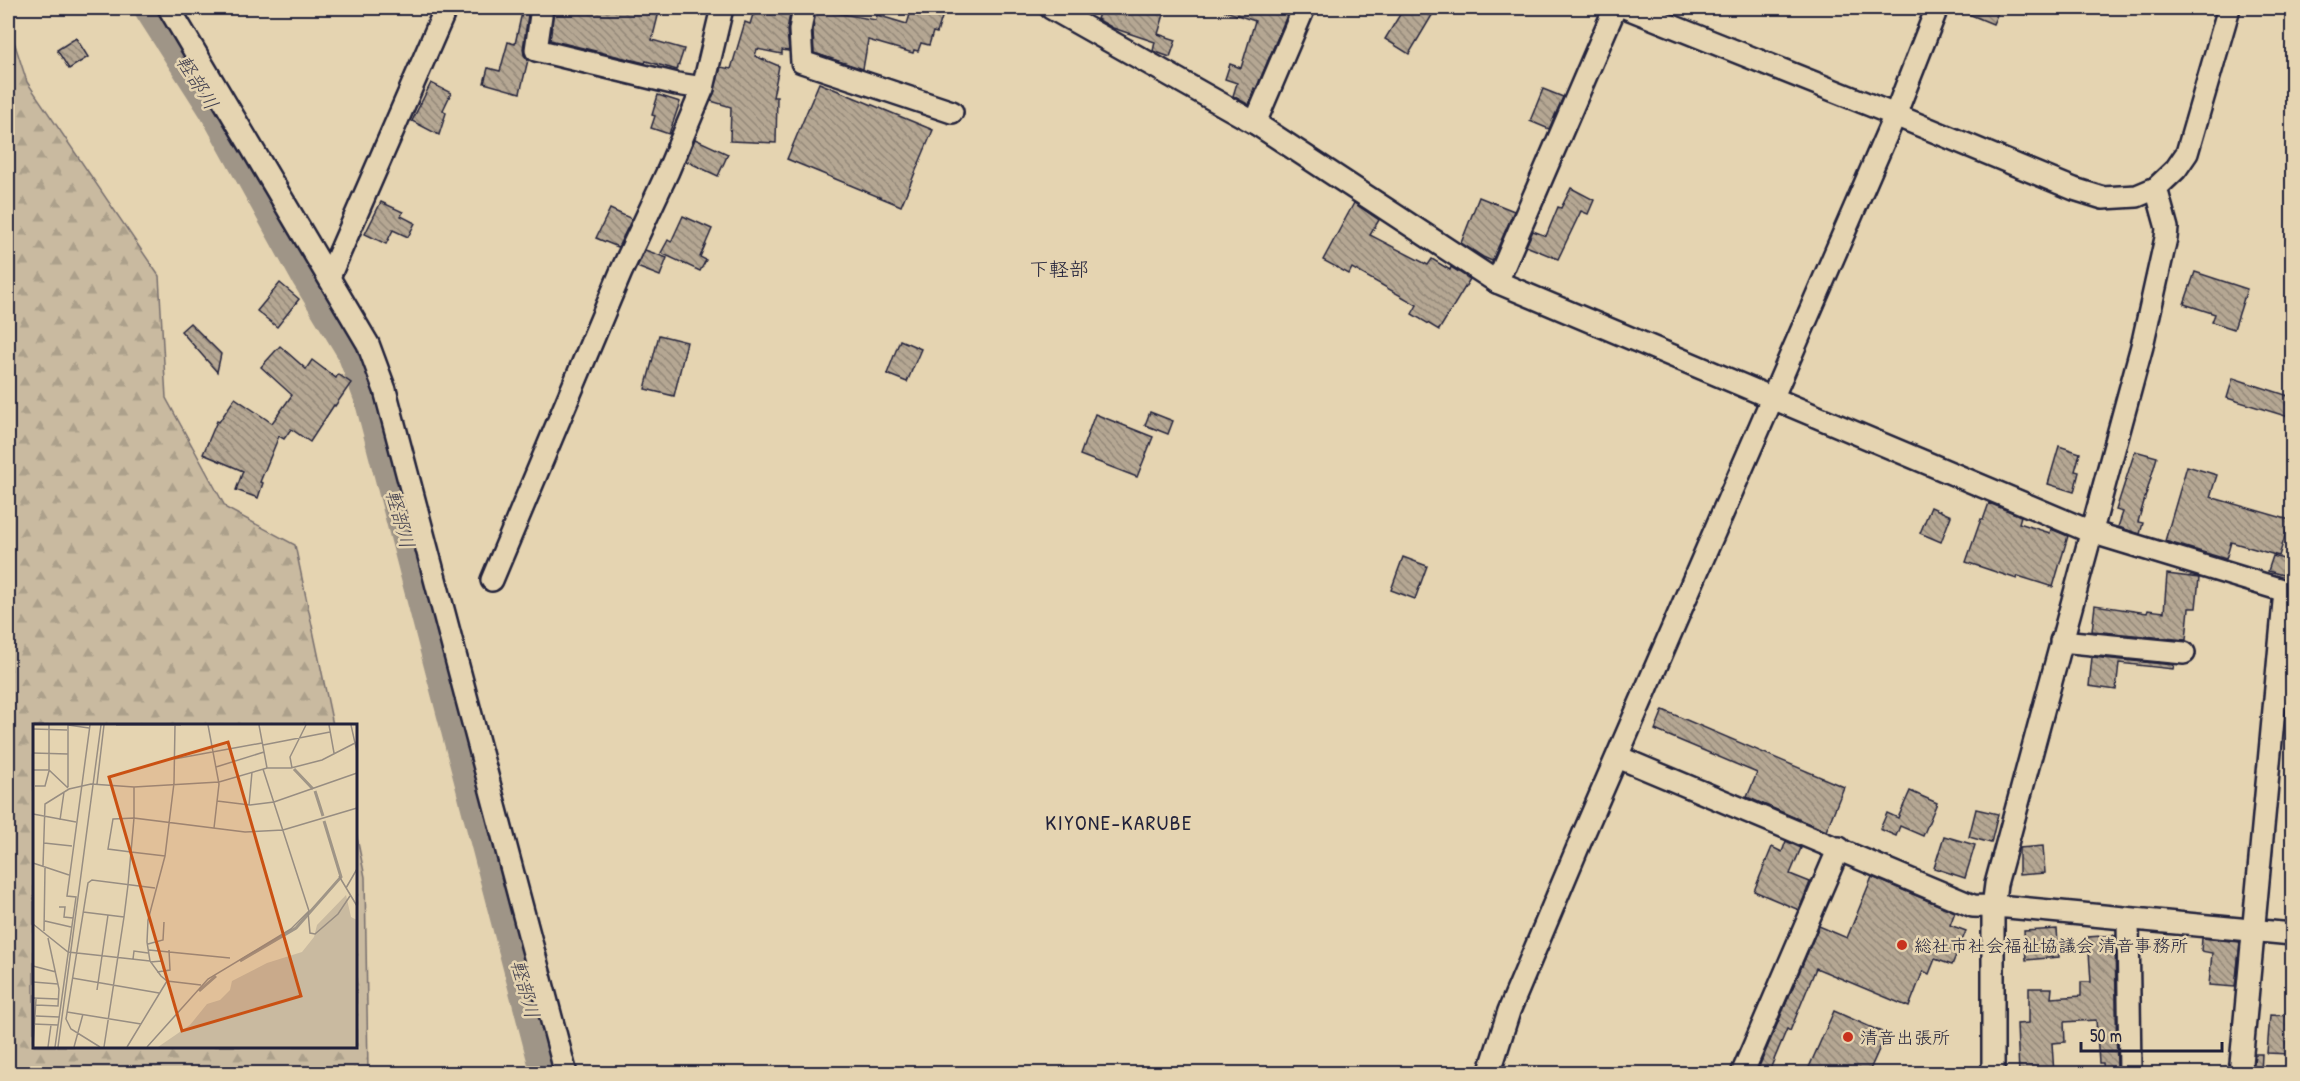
<svg xmlns="http://www.w3.org/2000/svg" width="2300" height="1081" font-family="'Patrick Hand','Klee One',sans-serif">
  <style>
    .forest { fill: url(#forest-firs); stroke: #766e6e; stroke-width: 1.5 }
    .lines { fill: none; stroke-linecap: round; stroke-linejoin: round }
    .river { stroke: #9f9587; stroke-width: 34 }
    .building { fill: url(#building-back-hatch); stroke: #22223b; stroke-width: 1.5 }
    .minor-casing { stroke: #22223b; stroke-width: 26 }
    .minor { stroke: #e5d4b1; stroke-width: 21 }
    .poi-dot { fill: #c8321e; stroke: #e5d4b1; stroke-width: 2 }
    .labels { text-anchor: middle; dominant-baseline: central; stroke-width: 5; stroke-linejoin: round; paint-order: stroke }
    .poi-label { font-size: 18px; fill: #22223b; stroke: #e5d4b1; text-anchor: start }
    .water-label { font-size: 20px; font-style: italic; fill: #413f4e; stroke: #e5d4b1 }
    .neighbourhood-label { font-size: 20px; fill: #22223b; stroke: #e5d4b1 }
    .quarter-label { font-size: 21px; letter-spacing: 1.5px; fill: #22223b; stroke: #e5d4b1 }
    .inset-river { fill: none; stroke: #9f9587; stroke-width: 3 }
    .inset-road { fill: none; stroke: #978d82; stroke-width: 1.5 }
    .view { fill: #ca5113; fill-opacity: 0.15; stroke: #ca5113; stroke-width: 3 }
    .inset-edge { fill: none; stroke: #22223b; stroke-width: 3 }
  </style>
  <defs>
    <pattern id="forest-firs" width="22" height="20" patternUnits="userSpaceOnUse" patternTransform="scale(1.5)"><rect width="22" height="20" fill="#c9baa0"/><path d="M5 1l3.5 6h-7zM16 11l3.5 6h-7z" fill="#aca08b"/></pattern>
    <pattern id="building-back-hatch" width="6" height="6" patternUnits="userSpaceOnUse" patternTransform="scale(1.5)"><rect width="6" height="6" fill="#b5a793"/><path d="M-1 5l2 2M0 0l6 6M5-1l2 2" fill="none" stroke="#938879"/></pattern>
  </defs>
  <rect width="100%" height="100%" fill="#e5d4b1"/>
  <filter id="ink" filterUnits="userSpaceOnUse"><feTurbulence type="fractalNoise" baseFrequency=".0167" numOctaves="2"/><feDisplacementMap in="SourceGraphic" scale="12" xChannelSelector="R" yChannelSelector="G"/><feConvolveMatrix kernelMatrix="1 2 1 2 8 2 1 2 1" color-interpolation-filters="sRGB"/></filter>
  <g filter="url(#ink)">
    <!-- forest -->
    <path class="forest" d="M 8,23 L 27,82 L 159,276 L 166,398 L 226,508 L 295,545 L 333,725 L 34,726 L 34,1046 L 356,1046 L 356,833 L 365,877 L 368,1073 L 8,1073 Z"/>
    <g class="lines">
      <!-- river -->
      <path class="river" d="M 151,8 L 215,108 L 308,276 L 353,350 L 371,398 L 548,1074"/>
    </g>
    <!-- building -->
    <g class="building">
      <path d="M 523,8 L 529,8 L 523,49 L 524,55 L 528,60 L 520,93 L 484,83 L 488,68 L 500,71 L 508,42 L 515,44 Z"/>
      <path d="M 554,8 L 595,8 L 609,11 L 609,8 L 660,8 L 652,40 L 684,49 L 677,70 L 646,61 L 645,63 L 550,40 Z"/>
      <path d="M 755,8 L 791,8 L 787,31 L 789,51 L 782,50 L 782,54 L 757,49 L 755,56 L 779,66 L 773,97 L 777,97 L 776,143 L 730,141 L 731,107 L 711,101 L 721,67 L 731,69 L 745,22 L 750,24 Z"/>
      <path d="M 816,8 L 837,8 L 836,13 L 876,20 L 877,15 L 907,24 L 912,8 L 945,8 L 937,33 L 933,32 L 929,45 L 921,43 L 918,51 L 914,50 L 913,53 L 868,40 L 863,69 L 814,53 L 813,31 Z"/>
      <path d="M 1101,8 L 1166,8 L 1158,34 L 1176,40 L 1170,57 L 1153,51 L 1155,42 L 1113,28 L 1097,19 Z"/>
      <path d="M 1222,8 L 1290,8 L 1256,89 L 1254,88 L 1249,105 L 1233,96 L 1237,83 L 1225,79 L 1230,64 L 1241,68 L 1255,21 L 1222,10 Z"/>
      <path d="M 1404,8 L 1426,8 L 1434,12 L 1409,54 L 1385,39 Z"/>
      <path d="M 1954,8 L 2000,8 L 1993,24 Z"/>
      <path d="M 76,38 L 88,57 L 69,69 L 57,50 Z"/>
      <path d="M 431,83 L 451,93 L 443,110 L 446,113 L 439,135 L 412,121 Z"/>
      <path d="M 819,83 L 933,130 L 901,206 L 787,159 Z"/>
      <path d="M 1543,89 L 1563,97 L 1549,129 L 1530,121 Z"/>
      <path d="M 658,95 L 680,102 L 669,134 L 651,128 L 655,116 L 652,115 Z"/>
      <path d="M 695,139 L 728,154 L 718,176 L 686,161 Z"/>
      <path d="M 1571,188 L 1594,200 L 1588,214 L 1581,211 L 1558,259 L 1526,246 L 1533,231 L 1546,236 L 1558,207 L 1561,208 Z"/>
      <path d="M 1479,197 L 1514,211 L 1492,261 L 1483,257 L 1461,243 Z"/>
      <path d="M 381,202 L 403,212 L 401,216 L 415,223 L 408,237 L 393,230 L 386,244 L 365,234 Z"/>
      <path d="M 1354,203 L 1379,220 L 1370,235 L 1428,265 L 1432,259 L 1450,270 L 1451,267 L 1470,279 L 1439,330 L 1412,314 L 1417,305 L 1352,268 L 1349,274 L 1323,260 Z"/>
      <path d="M 610,209 L 632,219 L 618,247 L 596,238 Z"/>
      <path d="M 683,216 L 712,229 L 700,257 L 706,260 L 700,271 L 661,253 L 668,240 L 671,242 Z"/>
      <path d="M 645,250 L 667,258 L 660,276 L 637,267 Z"/>
      <path d="M 2195,272 L 2247,289 L 2234,329 L 2212,322 L 2215,314 L 2184,304 Z"/>
      <path d="M 280,283 L 299,299 L 277,327 L 257,311 Z"/>
      <path d="M 190,323 L 221,354 L 217,372 L 181,331 Z"/>
      <path d="M 659,335 L 687,342 L 674,396 L 645,389 Z"/>
      <path d="M 900,340 L 921,349 L 907,382 L 887,374 Z"/>
      <path d="M 280,346 L 306,369 L 312,360 L 336,378 L 338,374 L 351,383 L 335,406 L 334,405 L 310,442 L 291,429 L 284,439 L 279,436 L 260,482 L 263,483 L 258,498 L 236,490 L 243,471 L 203,454 L 217,421 L 219,422 L 235,398 L 272,423 L 292,395 L 261,367 Z"/>
      <path d="M 2233,378 L 2292,397 L 2292,418 L 2227,398 Z"/>
      <path d="M 1150,412 L 1173,421 L 1168,434 L 1145,425 Z"/>
      <path d="M 1095,414 L 1153,437 L 1137,477 L 1080,455 Z"/>
      <path d="M 2059,446 L 2080,453 L 2075,471 L 2079,472 L 2074,492 L 2048,484 Z"/>
      <path d="M 2135,451 L 2157,457 L 2138,522 L 2143,523 L 2140,534 L 2118,527 L 2123,512 L 2116,510 Z"/>
      <path d="M 2187,466 L 2217,475 L 2210,497 L 2290,520 L 2279,556 L 2231,542 L 2226,559 L 2165,541 Z"/>
      <path d="M 1989,503 L 2021,516 L 2019,523 L 2050,533 L 2051,529 L 2068,536 L 2053,587 L 2018,576 L 2017,579 L 1966,562 L 1981,519 L 1983,520 Z"/>
      <path d="M 1931,507 L 1951,516 L 1941,542 L 1920,533 Z"/>
      <path d="M 2273,556 L 2287,560 L 2283,575 L 2268,571 Z"/>
      <path d="M 1403,557 L 1427,566 L 1415,599 L 1391,590 Z"/>
      <path d="M 2167,574 L 2199,578 L 2196,608 L 2189,608 L 2186,640 L 2092,631 L 2095,605 L 2147,613 L 2148,610 L 2164,612 Z"/>
      <path d="M 2092,657 L 2174,665 L 2173,669 L 2119,663 L 2116,690 L 2089,686 Z"/>
      <path d="M 1663,710 L 1844,787 L 1826,831 L 1747,797 L 1757,773 L 1655,730 Z"/>
      <path d="M 1910,791 L 1937,803 L 1923,836 L 1900,826 L 1896,836 L 1880,829 L 1887,813 L 1898,818 Z"/>
      <path d="M 1976,809 L 1998,814 L 1991,843 L 1969,837 Z"/>
      <path d="M 1944,836 L 1975,845 L 1965,878 L 1934,868 Z"/>
      <path d="M 1786,841 L 1801,848 L 1790,874 L 1810,882 L 1799,910 L 1754,891 L 1772,847 L 1782,852 Z"/>
      <path d="M 2043,846 L 2045,873 L 2019,875 L 2019,848 Z"/>
      <path d="M 1872,877 L 1955,912 L 1950,925 L 1966,931 L 1952,965 L 1935,959 L 1929,974 L 1923,971 L 1909,1007 L 1816,968 L 1790,1031 L 1787,1029 L 1768,1074 L 1756,1074 L 1819,926 L 1847,938 Z"/>
      <path d="M 2057,929 L 2059,957 L 2026,960 L 2024,931 Z"/>
      <path d="M 2115,935 L 2117,1074 L 2104,1074 L 2103,1063 L 2099,1063 L 2096,1020 L 2064,1022 L 2065,1042 L 2052,1043 L 2054,1074 L 2019,1074 L 2017,1024 L 2029,1023 L 2029,988 L 2052,988 L 2051,998 L 2081,996 L 2081,982 L 2091,982 L 2088,937 Z"/>
      <path d="M 2202,938 L 2240,942 L 2235,987 L 2209,985 L 2212,953 L 2201,951 Z"/>
      <path d="M 1834,1011 L 1886,1034 L 1868,1074 L 1806,1074 Z"/>
      <path d="M 2270,1015 L 2292,1016 L 2290,1054 L 2267,1053 Z"/>
      <path d="M 2255,1054 L 2262,1054 L 2261,1074 L 2253,1074 Z"/>
    </g>
    <g class="lines">
      <defs>
        <g id="minor">
          <path d="M 169,8 L 368,344 L 385,390 L 566,1074"/>
          <path d="M 542,8 L 536,50 L 677,84 L 703,88"/>
          <path d="M 804,8 L 800,30 L 802,62 L 952,112"/>
          <path d="M 1051,8 L 1255,123 L 1497,282 L 2091,532 L 2292,593"/>
          <path d="M 1627,8 L 1895,115 L 1937,8"/>
          <path d="M 1255,123 L 1304,8"/>
          <path d="M 329,277 L 446,8"/>
          <path d="M 1497,282 L 1615,8"/>
          <path d="M 492,580 L 621,272 L 668,171 L 703,88 L 722,8"/>
          <path d="M 2061,641 L 2184,653"/>
          <path d="M 1618,757 L 1973,906 L 2008,907 L 2292,934"/>
          <path d="M 2128,919 L 2130,1074"/>
          <path d="M 1489,1074 L 1509,1011 L 1583,835 L 1895,115 L 2074,189 L 2103,198 L 2137,196 L 2156,188 L 2176,169 L 2187,153 L 2229,8"/>
          <path d="M 1742,1074 L 1839,848"/>
          <path d="M 1993,1074 L 1993,907 L 1996,884 L 2142,346 L 2166,238 L 2167,228 L 2156,188"/>
          <path d="M 2240,1074 L 2285,591"/>
        </g>
      </defs>
      <!-- minor casing -->
      <use href="#minor" class="minor-casing"/>
      <!-- minor -->
      <use href="#minor" class="minor"/>
    </g>
  </g>
  <!-- markers -->
  <g class="poi-dot">
    <circle cx="1902" cy="945" r="6"/>
    <circle cx="1848" cy="1037" r="6"/>
  </g>
  <g class="labels">
    <!-- poi labels -->
    <g class="poi-label">
      <text x="1914" y="945">総社市社会福祉協議会 清音事務所</text>
      <text x="1860" y="1037">清音出張所</text>
    </g>
    <!-- water labels -->
    <g class="water-label">
      <text transform="translate(198 82) rotate(58)">軽部川</text>
      <text transform="translate(401 519) rotate(75)">軽部川</text>
      <text transform="translate(526 989) rotate(75)">軽部川</text>
    </g>
    <!-- neighbourhood labels -->
    <g class="neighbourhood-label">
      <text x="1059" y="268">下軽部</text>
    </g>
    <!-- quarter labels -->
    <g class="quarter-label">
      <text x="1119" y="822">KIYONE-KARUBE</text>
    </g>
  </g>
  <!-- overview -->
  <g transform="translate(33 724)">
    <rect width="324" height="324" fill="#e5d4b1"/>
    <path d="M 313,171 L 318,193 L 324,196 L 324,323 L 125,323 L 157,301 L 174,280 L 187,276 L 197,266 L 199,257 L 234,239 L 269,228 L 281,213 L 284,201 Z" fill="#c9baa0"/>
    <path class="inset-river" d="M 261,45 L 280,65M 282,67 L 290,92M 207,237 L 263,204 L 308,153 L 291,97M 166,267 L 183,252"/>
    <path class="inset-road" d="M 35,1 L 56,4M 83,1 L 148,1M 142,1 L 141,59 L 132,132 L 115,196 L 114,218 L 117,237 L 128,252 L 134,257 L 168,261M 175,1 L 186,60 L 181,104M 226,1 L 234,44M 296,1 L 301,29M 318,1 L 324,28M 0,5 L 34,6M 230,21 L 297,8M 0,29 L 35,30M 141,35 L 229,19M 183,43 L 231,28M 259,44 L 257,33 L 273,1M 0,46 L 16,46 L 35,64M 16,46 L 16,1M 64,60 L 71,1M 2,62 L 12,62 L 16,47M 35,63 L 35,1M 101,63 L 101,94 L 212,108 L 250,106 L 324,84M 184,77 L 217,81 L 241,78 L 324,49M 216,81 L 219,48M 0,90 L 43,98M 27,96 L 31,68M 11,119 L 39,122M 0,139 L 36,151M 10,142 L 12,80 L 36,65 L 58,60 L 101,63 L 186,58 L 234,44 L 258,44 L 289,36 L 324,18M 306,152 L 324,182M 313,164 L 324,145M 26,183 L 32,183 L 31,193 L 40,194M 50,188 L 91,193M 275,188 L 277,209 L 282,210 L 305,190 L 317,172M 12,197 L 38,203M 0,200 L 35,228 L 117,237M 11,207 L 12,144M 115,220 L 130,216 L 131,198M 116,226 L 197,234M 100,235 L 101,227 L 115,229M 117,238 L 129,237 L 131,247M 0,242 L 23,248M 124,248 L 137,246 L 136,226M 39,254 L 126,269M 0,258 L 25,260M 64,266 L 75,191M 0,274 L 25,275M 3,281 L 25,282 L 26,265 L 15,214M 34,288 L 108,300M 3,292 L 26,293M 0,300 L 25,301M 0,323 L 3,275M 15,323 L 18,301M 22,323 L 43,173 L 34,172 L 57,1M 25,323 L 68,1M 41,323 L 50,290M 67,323 L 38,305 L 33,295 L 55,159 L 59,156 L 122,164M 71,323 L 91,193 L 95,161 L 98,128 L 101,94 L 80,95 L 75,125 L 98,128 L 132,132M 94,323 L 134,257M 114,323 L 175,255 L 258,205 L 276,187 L 230,45"/>
    <path class="view" d="M 195,18 L 268,272 L 149,307 L 76,53 Z"/>
    <rect width="324" height="324" class="inset-edge"/>
  </g>
  <!-- margin -->
  <rect width="2300" height="1081" fill="none" stroke="#e5d4b1" stroke-width="30"/>
  <rect x="15" y="15" width="2270" height="1051" fill="none" stroke="#22223b" stroke-width="2" filter="url(#ink)"/>
  <!-- scale -->
  <path d="M2081 1042v9h141v-9" fill="none" stroke="#22223b" stroke-width="3"/>
  <text x="2090" y="1042" font-size="18" fill="#22223b" stroke="#e5d4b1" stroke-width="4.5" paint-order="stroke">50 m</text>
</svg>
